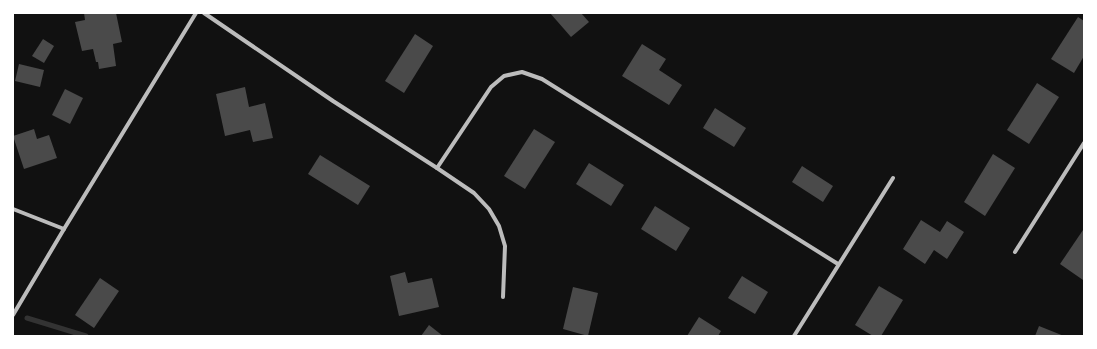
<svg xmlns="http://www.w3.org/2000/svg" width="1097" height="349" font-family="'Open Sans',sans-serif">
  <style>
    .lines { fill: none; stroke-linecap: round; stroke-linejoin: round }
    .stream { stroke: #333; stroke-width: 5 }
    .building { fill: #4a4a4a }
    .minor { stroke: #bcbcbc; stroke-width: 4 }
  </style>
  <rect width="100%" height="100%" fill="#111"/>
  <g class="lines">
    <!-- stream -->
    <path class="stream" d="M 27,318 L 86,336"/>
  </g>
  <!-- building -->
  <g class="building">
    <path d="M 84,13 L 116,13 L 122,42 L 113,44 L 116,66 L 99,69 L 98,62 L 96,62 L 93,49 L 82,51 L 75,22 L 85,20 Z"/>
    <path d="M 550,13 L 581,13 L 589,22 L 571,37 Z"/>
    <path d="M 1078,17 L 1084,21 L 1084,56 L 1074,73 L 1051,59 Z"/>
    <path d="M 415,34 L 433,46 L 404,93 L 385,81 Z"/>
    <path d="M 43,39 L 54,46 L 44,63 L 32,56 Z"/>
    <path d="M 642,44 L 666,59 L 659,70 L 682,85 L 669,105 L 622,76 Z"/>
    <path d="M 19,64 L 44,70 L 40,87 L 15,81 Z"/>
    <path d="M 1037,83 L 1059,97 L 1029,144 L 1007,130 Z"/>
    <path d="M 245,87 L 249,107 L 265,103 L 273,138 L 253,142 L 250,130 L 225,136 L 216,94 Z"/>
    <path d="M 65,89 L 83,98 L 70,124 L 52,115 Z"/>
    <path d="M 715,108 L 746,128 L 734,147 L 703,128 Z"/>
    <path d="M 34,129 L 37,139 L 49,135 L 57,158 L 24,169 L 13,136 Z"/>
    <path d="M 534,129 L 555,142 L 525,189 L 504,176 Z"/>
    <path d="M 993,154 L 1015,168 L 985,216 L 964,202 Z"/>
    <path d="M 320,155 L 370,186 L 358,205 L 308,174 Z"/>
    <path d="M 589,163 L 624,185 L 611,206 L 576,184 Z"/>
    <path d="M 802,166 L 833,186 L 823,202 L 792,182 Z"/>
    <path d="M 655,206 L 690,228 L 676,251 L 641,229 Z"/>
    <path d="M 921,220 L 940,232 L 947,221 L 964,232 L 947,259 L 934,250 L 925,264 L 903,249 Z"/>
    <path d="M 1083,230 L 1084,231 L 1083,280 L 1060,264 Z"/>
    <path d="M 405,272 L 408,283 L 432,278 L 439,307 L 399,316 L 390,276 Z"/>
    <path d="M 742,276 L 768,292 L 755,314 L 728,298 Z"/>
    <path d="M 100,278 L 119,291 L 94,328 L 75,315 Z"/>
    <path d="M 879,286 L 903,300 L 881,336 L 873,336 L 855,325 Z"/>
    <path d="M 573,287 L 598,293 L 588,336 L 563,329 Z"/>
    <path d="M 699,317 L 721,331 L 718,336 L 687,336 Z"/>
    <path d="M 429,325 L 443,336 L 421,336 Z"/>
    <path d="M 1039,326 L 1064,336 L 1035,336 Z"/>
  </g>
  <g class="lines">
    <!-- minor -->
    <g class="minor">
      <path d="M 204,13 L 333,101 L 437,168 L 474,193 L 489,209 L 499,226 L 505,246 L 503,297"/>
      <path d="M 437,168 L 491,87 L 504,76 L 522,72 L 542,79 L 838,264"/>
      <path d="M 13,209 L 64,229"/>
      <path d="M 1015,252 L 1084,143"/>
      <path d="M 13,315 L 64,229 L 196,13"/>
      <path d="M 794,336 L 893,178"/>
    </g>
  </g>
  <!-- border -->
  <rect width="1097" height="349" fill="none" stroke="#ffffff" stroke-width="28"/>
</svg>
